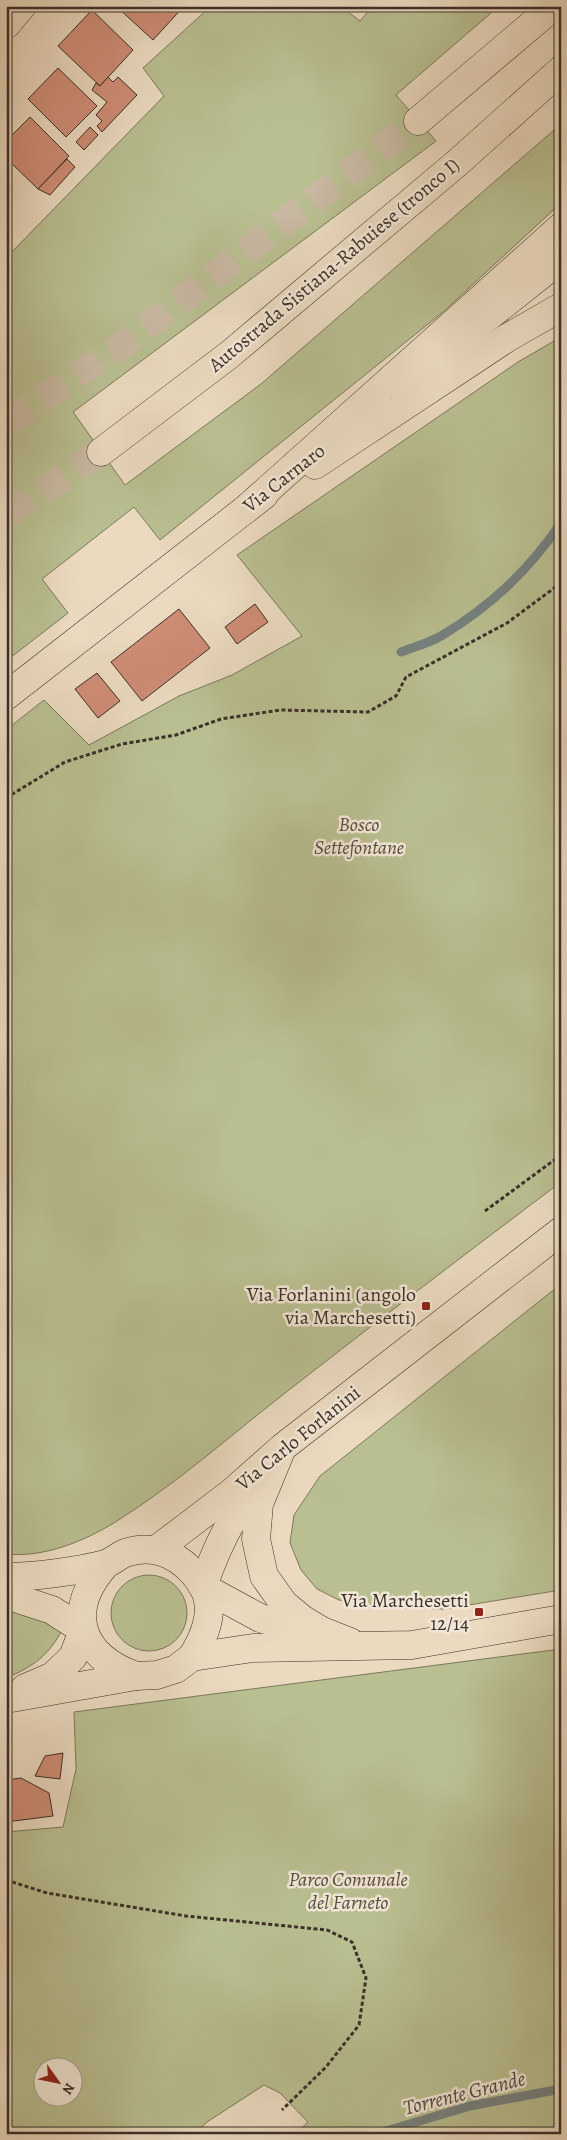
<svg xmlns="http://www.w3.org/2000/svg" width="567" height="2140" font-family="Alegreya,serif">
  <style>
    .green { fill: #b9bf91; stroke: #7a785d; fill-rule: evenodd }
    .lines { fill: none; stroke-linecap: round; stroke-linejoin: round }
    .stream { stroke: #758281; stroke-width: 9 }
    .building { fill: #cf8d76; stroke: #3b3029 }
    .highway-tunnel { stroke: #c8b8a2; stroke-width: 28; stroke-dasharray: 28 14; stroke-linecap: butt }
    .major-casing { stroke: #3b3029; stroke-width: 29 }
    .highway-casing { stroke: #3b3029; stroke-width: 29 }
    .path { stroke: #3b3029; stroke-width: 3; stroke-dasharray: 4 2.5; stroke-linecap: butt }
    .major { stroke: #ebdac0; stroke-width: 28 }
    .highway { stroke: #ebdac0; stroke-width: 28 }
    .poi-dot { fill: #8f2418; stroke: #f2e7d6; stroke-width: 2 }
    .labels { text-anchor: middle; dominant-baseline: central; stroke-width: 5; stroke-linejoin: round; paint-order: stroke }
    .street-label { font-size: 20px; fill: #3b3029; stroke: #f2e7d6 }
    .park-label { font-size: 20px; font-style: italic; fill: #544d3e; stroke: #f2e7d6 }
    .poi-label { font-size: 20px; fill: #3b3029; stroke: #f2e7d6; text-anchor: end }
    .water-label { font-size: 21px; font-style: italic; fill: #4e4b46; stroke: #f2e7d6 }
  </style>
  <rect width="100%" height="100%" fill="#ebdac0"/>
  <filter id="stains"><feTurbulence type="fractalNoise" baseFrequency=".004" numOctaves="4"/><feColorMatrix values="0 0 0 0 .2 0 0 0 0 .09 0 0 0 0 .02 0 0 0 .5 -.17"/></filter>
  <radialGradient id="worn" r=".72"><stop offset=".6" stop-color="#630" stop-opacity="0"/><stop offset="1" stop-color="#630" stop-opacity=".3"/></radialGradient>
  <!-- green -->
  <g class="green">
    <path d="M 255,6 L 340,6 L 360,21 L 373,6 L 499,6 L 396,95 L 436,141 L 73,412 L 125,485 L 261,384 L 561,124 L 561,203 L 443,312 L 160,540 L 134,507 L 42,579 L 68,613 L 6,661 L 6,258 L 164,96 L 143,68 L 210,7 L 249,12 Z"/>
    <path d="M 561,337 L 561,1182 C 468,1252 376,1322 285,1393 C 230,1436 176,1484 117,1521 C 85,1541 44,1558 6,1554 L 6,730 L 44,700 L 89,745 L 179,696 L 232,675 L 302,636 L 237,555 L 518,362 Z"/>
    <path d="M 561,1284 L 561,1590 L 444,1609 L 382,1607 L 339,1600 L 317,1589 L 301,1570 L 290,1543 L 294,1515 L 320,1476 Z"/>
    <circle cx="149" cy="1613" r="38"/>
    <path d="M 6,1608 L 38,1614 L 62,1630 C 49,1655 33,1667 6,1678 Z"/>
    <path d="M 561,1649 L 561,2134 L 295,2134 L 308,2122 L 280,2093 L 264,2085 L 207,2122 L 194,2134 L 6,2134 L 6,1832 L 63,1827 L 76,1769 L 74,1712 ZM 42,2068 L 72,2068 L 72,2098 L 42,2098 Z"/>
  </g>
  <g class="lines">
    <!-- stream -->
    <g class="stream">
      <path d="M 401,652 C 414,647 429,643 441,636 C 491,606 528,571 561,523"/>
      <path d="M 376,2134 L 470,2106 L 561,2089"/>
    </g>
  </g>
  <!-- building -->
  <g class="building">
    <path d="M 116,6 L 184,6 L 153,40 Z"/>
    <path d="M 92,10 L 133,50 L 100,86 L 58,46 Z"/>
    <path d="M 58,68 L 97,106 L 66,137 L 28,99 Z"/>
    <path d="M 108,77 L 113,82 L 118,77 L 137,95 L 102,132 L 97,126 L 102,121 L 96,115 L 107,102 L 92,90 L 96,83 L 100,86 Z"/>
    <path d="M 30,117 L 69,156 L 38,189 L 6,158 L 6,141 Z"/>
    <path d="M 90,127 L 98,135 L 84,150 L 76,142 Z"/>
    <path d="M 67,159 L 75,167 L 50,195 L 38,189 Z"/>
    <path d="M 255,604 L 268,622 L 237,644 L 225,627 Z"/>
    <path d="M 179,609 L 210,648 L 142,701 L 111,662 Z"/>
    <path d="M 97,673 L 120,701 L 98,718 L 75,689 Z"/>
    <path d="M 63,1753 L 60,1779 L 35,1776 L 45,1756 Z"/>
    <path d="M 21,1778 L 49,1793 L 53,1816 L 6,1822 L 6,1780 Z"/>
  </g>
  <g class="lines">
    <!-- highway-tunnel -->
    <g class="highway-tunnel">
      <path d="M 6,423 L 126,342 L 418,121"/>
      <path d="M 6,515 L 101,452"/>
    </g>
    <defs>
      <g id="major">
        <path d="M 6,25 L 22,6"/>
        <path d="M 401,386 L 561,259"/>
        <path d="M 6,696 L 264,495"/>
        <path d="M 280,1453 L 259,1504 L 256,1539 L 264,1576 L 284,1604 L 302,1619 L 322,1631 L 350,1642"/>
        <path d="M 156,1550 L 231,1493 L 283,1447 L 561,1231"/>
        <path d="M 106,1564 C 65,1610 78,1655 136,1676"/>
        <path d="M 6,1577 C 32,1577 80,1571 105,1564 C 112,1562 118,1556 125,1553 C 157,1542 185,1558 202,1585 C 217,1608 205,1636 192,1657"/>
        <path d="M 203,1587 L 260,1618 L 315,1635"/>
        <path d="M 203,1587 C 215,1550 232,1516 255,1485"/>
        <path d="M 6,1595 L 52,1610 L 83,1630"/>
        <path d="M 25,1688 L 53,1676 L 73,1657 L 83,1630"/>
        <path d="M 6,1699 L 136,1676 L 157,1675 L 176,1669 L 192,1657 L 253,1648 L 412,1645 L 561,1619"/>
      </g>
      <g id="highway">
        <path d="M 418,121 L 554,6"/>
        <path d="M 101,452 L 229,355 L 456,164 L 561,70"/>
        <path d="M 315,465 L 507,338 L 561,307"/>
        <path d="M 246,509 L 561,227"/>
      </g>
    </defs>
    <!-- major casing -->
    <use href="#major" class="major-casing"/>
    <!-- highway casing -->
    <use href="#highway" class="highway-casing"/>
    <!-- path -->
    <g class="path">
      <path d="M 6,798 L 65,762 L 122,744 L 176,735 L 221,719 L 280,710 L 368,712 L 396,696 L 406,677 L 507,623 L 561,583"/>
      <path d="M 485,1211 L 561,1155"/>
      <path d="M 6,1880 L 47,1893 L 186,1916 L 327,1930 L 352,1942 L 366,1978 L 359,2025 L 326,2067 L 282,2110"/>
    </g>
    <!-- major -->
    <use href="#major" class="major"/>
    <!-- highway -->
    <use href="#highway" class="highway"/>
  </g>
  <!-- markers -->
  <g class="poi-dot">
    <rect x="421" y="1301" width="10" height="10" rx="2.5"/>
    <rect x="474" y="1607" width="10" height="10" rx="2.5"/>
  </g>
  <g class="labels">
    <!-- street labels -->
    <g class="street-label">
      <text transform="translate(334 265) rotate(-40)">Autostrada Sistiana-Rabuiese (tronco I)</text>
      <text transform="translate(284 478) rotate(-38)">Via Carnaro</text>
      <text transform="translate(298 1438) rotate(-39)">Via Carlo Forlanini</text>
    </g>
    <!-- park labels -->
    <g class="park-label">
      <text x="359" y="824">Bosco<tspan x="359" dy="23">Settefontane</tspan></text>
      <text x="348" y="1879">Parco Comunale<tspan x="348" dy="23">del Farneto</tspan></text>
    </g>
    <!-- poi labels -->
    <g class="poi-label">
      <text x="416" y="1294">Via Forlanini (angolo<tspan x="416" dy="23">via Marchesetti)</tspan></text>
      <text x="469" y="1600">Via Marchesetti<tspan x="469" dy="23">12/14</tspan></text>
    </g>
    <!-- water labels -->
    <g class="water-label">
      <text transform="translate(464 2093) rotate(-14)">Torrente Grande</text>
    </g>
  </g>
  <!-- margin -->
  <rect width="567" height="2140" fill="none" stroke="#ebdac0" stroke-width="25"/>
  <rect x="8" y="8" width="552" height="2125" fill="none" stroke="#3b3029" stroke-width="2.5"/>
  <rect x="12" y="12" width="542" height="2115" fill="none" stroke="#3b3029"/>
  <!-- north arrow -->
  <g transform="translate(58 2082) rotate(123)"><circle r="24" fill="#f2e7d6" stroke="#a99e91"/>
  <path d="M0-4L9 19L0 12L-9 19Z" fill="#8f2418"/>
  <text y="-8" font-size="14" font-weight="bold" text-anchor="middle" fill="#3b3029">N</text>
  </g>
  <rect width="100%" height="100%" filter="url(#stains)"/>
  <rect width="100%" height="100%" fill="url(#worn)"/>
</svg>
